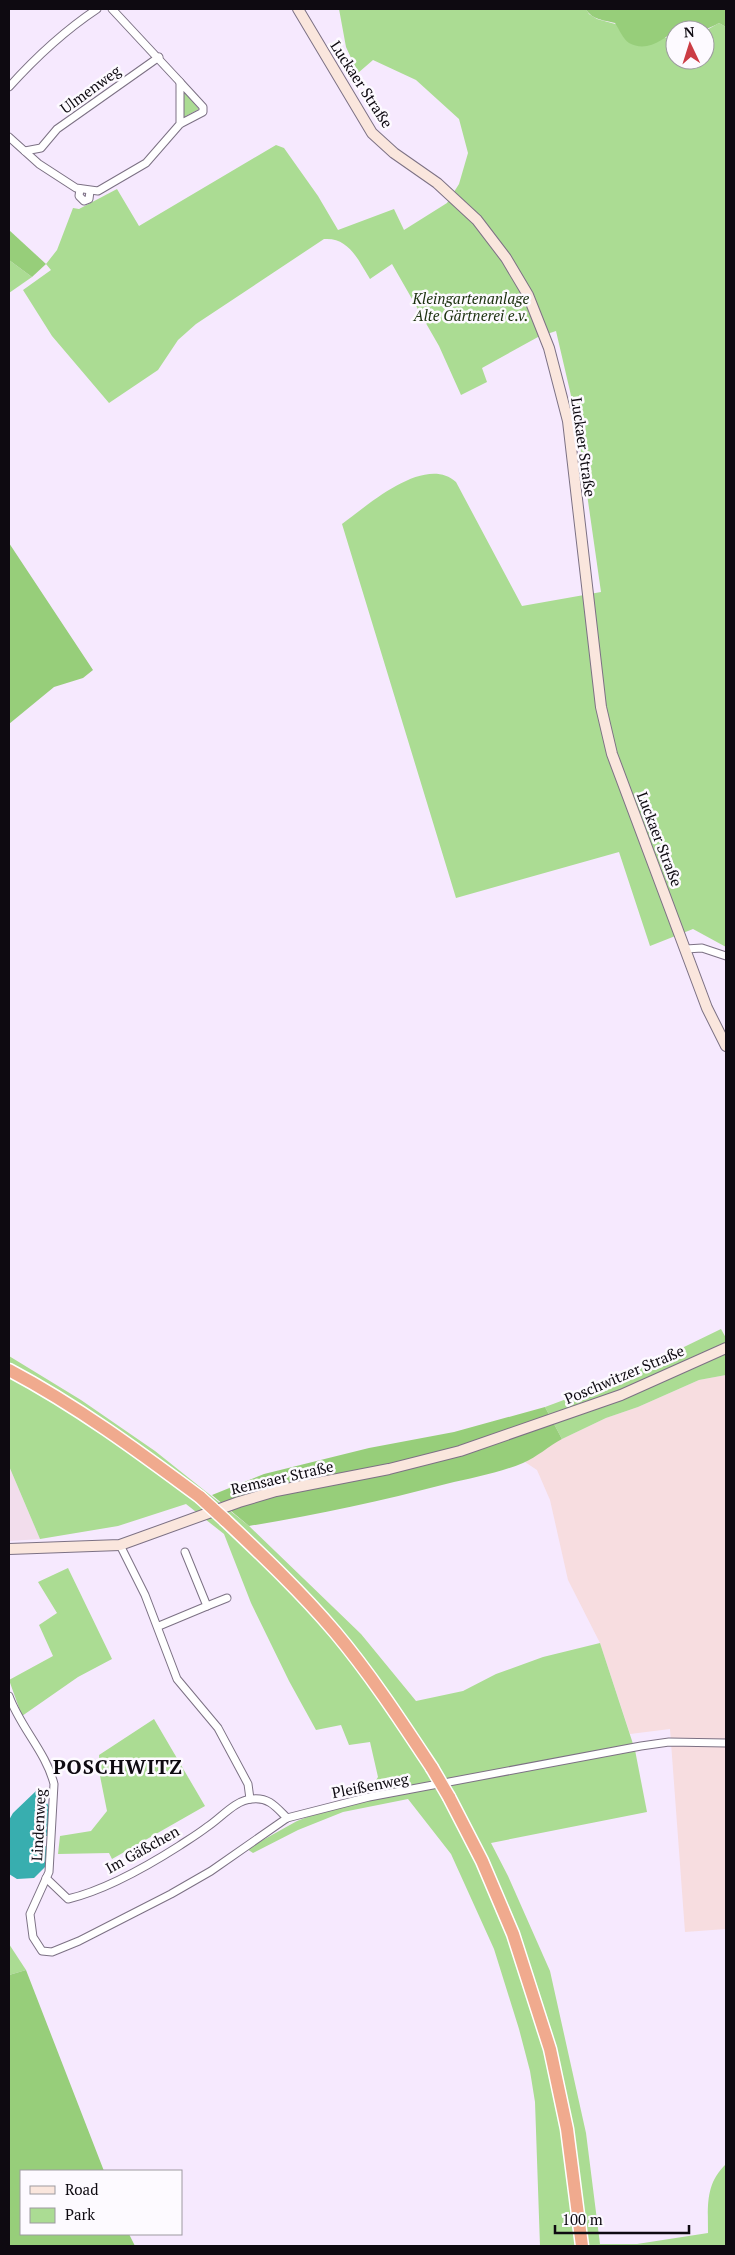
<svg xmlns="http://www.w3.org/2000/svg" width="735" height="2255" font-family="'PT Serif',serif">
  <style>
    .commercial { fill: #f7dde0 }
    .industrial { fill: #f2ddec }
    .green { fill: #abdc93 }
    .forest { fill: #97ce7a }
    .water { fill: #38aeaf }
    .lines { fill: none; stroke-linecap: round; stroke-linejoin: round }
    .street-casing { stroke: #7c7184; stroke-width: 9 }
    .secondary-casing { stroke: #7c7184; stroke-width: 12 }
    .highway-casing { stroke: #fff; stroke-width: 15 }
    .street { stroke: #fff; stroke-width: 7 }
    .secondary { stroke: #fae6dd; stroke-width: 10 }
    .highway { stroke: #f0aa8e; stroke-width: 12 }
    .highway-bridge-casing { stroke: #fff; stroke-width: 15; stroke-linecap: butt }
    .highway-bridge { stroke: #f0aa8e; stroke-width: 12 }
    .labels { text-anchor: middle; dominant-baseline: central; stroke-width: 5; stroke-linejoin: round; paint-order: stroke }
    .street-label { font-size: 15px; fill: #0e0a11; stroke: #fdfaff }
    .park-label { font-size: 15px; font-style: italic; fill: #1b300e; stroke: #fdfaff }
    .district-label { font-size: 20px; font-weight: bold; letter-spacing: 1px; fill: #0e0a11; stroke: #fdfaff }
  </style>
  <rect width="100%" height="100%" fill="#f6e9fe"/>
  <!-- commercial -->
  <path class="commercial" d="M 726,1375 L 726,1929 L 685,1932 L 670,1729 L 630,1734 L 600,1643 L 568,1580 L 550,1500 L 537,1470 L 525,1462 L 547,1446 L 606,1418 L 638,1407 L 699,1380 Z"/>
  <!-- industrial -->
  <path class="industrial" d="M 9,1466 L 40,1539 L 9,1541 Z"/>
  <!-- green -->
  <g class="green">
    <path d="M 339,9 L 586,9 L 589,14 L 597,19 L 666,38 L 677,28 L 681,30 L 675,30 L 675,60 L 705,60 L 705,31 L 719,23 L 726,27 L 726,947 L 693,929 L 650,946 L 619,852 L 456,898 L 342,524 C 368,505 425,454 456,482 L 522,606 L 601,592 L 576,417 L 556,331 L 538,337 L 482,368 L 487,382 L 461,395 L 439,346 L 392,264 L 370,279 C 358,260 349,237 324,239 L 196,324 L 178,340 L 158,370 L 109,403 L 52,336 L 23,290 L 51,270 L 46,264 L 57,250 L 73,208 L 79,209 L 117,189 L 139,226 L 276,145 L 284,148 L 318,196 L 338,230 L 394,209 L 404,230 L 447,203 L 459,184 L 468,153 L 459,119 L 416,80 L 373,60 L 358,73 L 346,47 Z"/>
    <path d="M 184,92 L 199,109 L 184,117 Z"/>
    <path d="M 9,260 L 32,277 L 9,293 Z"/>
    <path d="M 721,1329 L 726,1338 L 726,1375 L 699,1380 L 638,1407 L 606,1418 L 562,1439 L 545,1407 L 612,1382 Z"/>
    <path d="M 9,1356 L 81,1400 L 155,1451 L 249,1526 L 361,1634 L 416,1701 L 463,1691 L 496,1674 L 543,1657 L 600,1643 L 635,1750 L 647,1812 L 491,1843 L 508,1876 L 550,1971 L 586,2133 L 600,2244 L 637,2244 L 708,2233 C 708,2206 705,2184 726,2164 L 726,2246 L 540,2246 L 535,2102 L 530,2071 L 519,2029 L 494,1949 L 451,1854 L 408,1799 L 343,1812 L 298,1830 L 253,1853 L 247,1849 L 297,1821 L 367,1794 L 378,1777 L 370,1742 L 349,1745 L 341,1725 L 316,1730 L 289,1681 L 251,1603 L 224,1534 L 186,1504 L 118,1526 L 40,1539 L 9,1466 Z"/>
    <path d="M 68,1568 L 112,1659 L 78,1677 L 22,1716 L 9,1680 L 53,1656 L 39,1625 L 57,1613 L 38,1582 Z"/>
    <path d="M 154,1719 L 205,1806 L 112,1859 L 109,1853 L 58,1854 L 60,1836 L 91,1831 L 107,1811 L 100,1776 L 99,1755 Z"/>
    <path d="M 9,1944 L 26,1970 L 9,1975 Z"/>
  </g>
  <!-- forest -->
  <g class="forest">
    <path d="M 586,9 L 726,9 L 726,27 L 719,23 C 707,30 690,35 677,28 C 665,39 647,53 629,43 C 623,39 619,29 615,23 C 604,20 592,20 586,9 Z"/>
    <path d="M 9,230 L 46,264 L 32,277 L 9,260 Z"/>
    <path d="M 9,543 L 93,670 L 83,678 L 54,687 L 9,724 Z"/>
    <path d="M 545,1407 L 562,1439 C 549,1446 537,1457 523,1463 C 499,1473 472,1478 446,1484 C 381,1501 316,1515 249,1526 L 212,1495 L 264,1474 L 369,1448 L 454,1432 Z"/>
    <path d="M 26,1970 L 104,2171 L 21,2171 L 21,2234 L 129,2234 L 135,2246 L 9,2246 L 9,1975 Z"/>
  </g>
  <!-- water -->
  <path class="water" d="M 36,1791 L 40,1792 L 50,1808 L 47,1836 L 41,1836 L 40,1843 L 47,1847 L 45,1867 L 34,1878 L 17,1879 L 9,1874 L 9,1820 L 13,1813 Z"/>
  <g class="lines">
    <defs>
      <g id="street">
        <path d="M 112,9 L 180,82"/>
        <path d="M 9,87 C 36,57 64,31 97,9"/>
        <path d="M 9,137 L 39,164 L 76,188 L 98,191 L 146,163 L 180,124 L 203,112 L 203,107 L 180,82 L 180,124"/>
        <path d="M 25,151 L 41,148 L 57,129 L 159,57"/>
        <path d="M 80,189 L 79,196 L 84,201 L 89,199 L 90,191"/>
        <path d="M 686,949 L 702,948 L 726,956"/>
        <path d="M 120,1545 L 145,1595 L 177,1679 L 218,1728 L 248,1784 L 250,1799"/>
        <path d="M 207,1606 L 227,1598"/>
        <path d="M 159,1626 L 207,1606 L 185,1552"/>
        <path d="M 9,1696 C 20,1727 46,1752 54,1784 L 49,1872 L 30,1914 L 33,1937 L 42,1951 L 52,1952 L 79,1941 L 171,1894 L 211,1871 L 287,1818 L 369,1797 L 641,1746 L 669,1742 L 726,1743"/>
        <path d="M 46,1878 L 68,1899 C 106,1890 146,1867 179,1846 C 188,1840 198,1834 207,1827 C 221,1818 235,1800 252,1799 C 269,1797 276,1807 287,1818"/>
      </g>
      <g id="secondary">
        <path d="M 298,9 L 372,133 L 394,153 L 437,183 L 477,220 L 506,258 L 528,295 L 549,348 L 568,421 L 601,707 L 612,754 L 707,1008 L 726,1046"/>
        <path d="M 9,1549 L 120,1545 L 239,1502 L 276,1491 L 389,1469 L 460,1451 L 621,1395 L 726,1348"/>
      </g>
      <g id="highway">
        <path d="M 9,1370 C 77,1406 138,1451 200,1497"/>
        <path d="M 225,1520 C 263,1556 301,1592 335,1632 C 371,1675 401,1721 432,1768"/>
        <path d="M 449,1797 L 482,1861 L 513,1934 L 550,2049 L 567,2129 L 582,2246"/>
      </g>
    </defs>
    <!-- street casing -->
    <use href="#street" class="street-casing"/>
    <!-- secondary casing -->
    <use href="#secondary" class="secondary-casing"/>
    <!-- highway casing -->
    <use href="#highway" class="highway-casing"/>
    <!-- street -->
    <use href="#street" class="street"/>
    <!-- secondary -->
    <use href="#secondary" class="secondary"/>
    <!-- highway -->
    <use href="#highway" class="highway"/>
    <defs>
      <g id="highway-bridge">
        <path d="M 200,1497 L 225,1520"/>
        <path d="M 432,1768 L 449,1797"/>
      </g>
    </defs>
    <!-- highway-bridge casing -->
    <use href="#highway-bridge" class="highway-bridge-casing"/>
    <!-- highway-bridge -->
    <use href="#highway-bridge" class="highway-bridge"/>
  </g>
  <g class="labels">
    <!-- street labels -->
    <g class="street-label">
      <text transform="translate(362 84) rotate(57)">Luckaer Straße</text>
      <text transform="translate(90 89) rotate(-36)">Ulmenweg</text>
      <text transform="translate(584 447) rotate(82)">Luckaer Straße</text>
      <text transform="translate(660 839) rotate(69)">Luckaer Straße</text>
      <text transform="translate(624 1374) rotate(-23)">Poschwitzer Straße</text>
      <text transform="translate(282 1477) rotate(-13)">Remsaer Straße</text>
      <text transform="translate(370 1785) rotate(-11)">Pleißenweg</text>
      <text transform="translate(38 1825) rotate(-87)">Lindenweg</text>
      <text transform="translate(142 1849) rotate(-29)">Im Gäßchen</text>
    </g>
    <!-- park labels -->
    <g class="park-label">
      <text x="471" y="298">Kleingartenanlage<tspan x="471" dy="17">Alte Gärtnerei e.v.</tspan></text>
    </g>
    <!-- district labels -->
    <g class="district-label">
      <text x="118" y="1766">POSCHWITZ</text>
    </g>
  </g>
  <!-- border -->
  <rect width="735" height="2255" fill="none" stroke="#0e0a11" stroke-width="20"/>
  <!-- legend -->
  <rect x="20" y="2170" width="162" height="65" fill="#fdfaff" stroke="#9d9aa0"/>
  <rect x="30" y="2186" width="25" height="8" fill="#fae6dd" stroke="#9d9aa0"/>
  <text x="65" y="2195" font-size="15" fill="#0e0a11">Road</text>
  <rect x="30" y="2208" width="25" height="15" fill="#abdc93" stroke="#9d9aa0"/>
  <text x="65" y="2220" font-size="15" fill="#0e0a11">Park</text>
  <!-- north arrow -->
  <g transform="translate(690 45) rotate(356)"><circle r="24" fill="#fdfaff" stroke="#9d9aa0"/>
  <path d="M0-4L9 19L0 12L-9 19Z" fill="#cb3c44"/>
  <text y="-8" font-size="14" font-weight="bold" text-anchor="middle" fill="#0e0a11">N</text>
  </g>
  <!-- scale -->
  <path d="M555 2225v8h134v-8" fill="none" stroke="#0e0a11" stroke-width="2.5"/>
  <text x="562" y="2225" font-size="15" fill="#0e0a11" stroke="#fdfaff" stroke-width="4" paint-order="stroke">100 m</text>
</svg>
